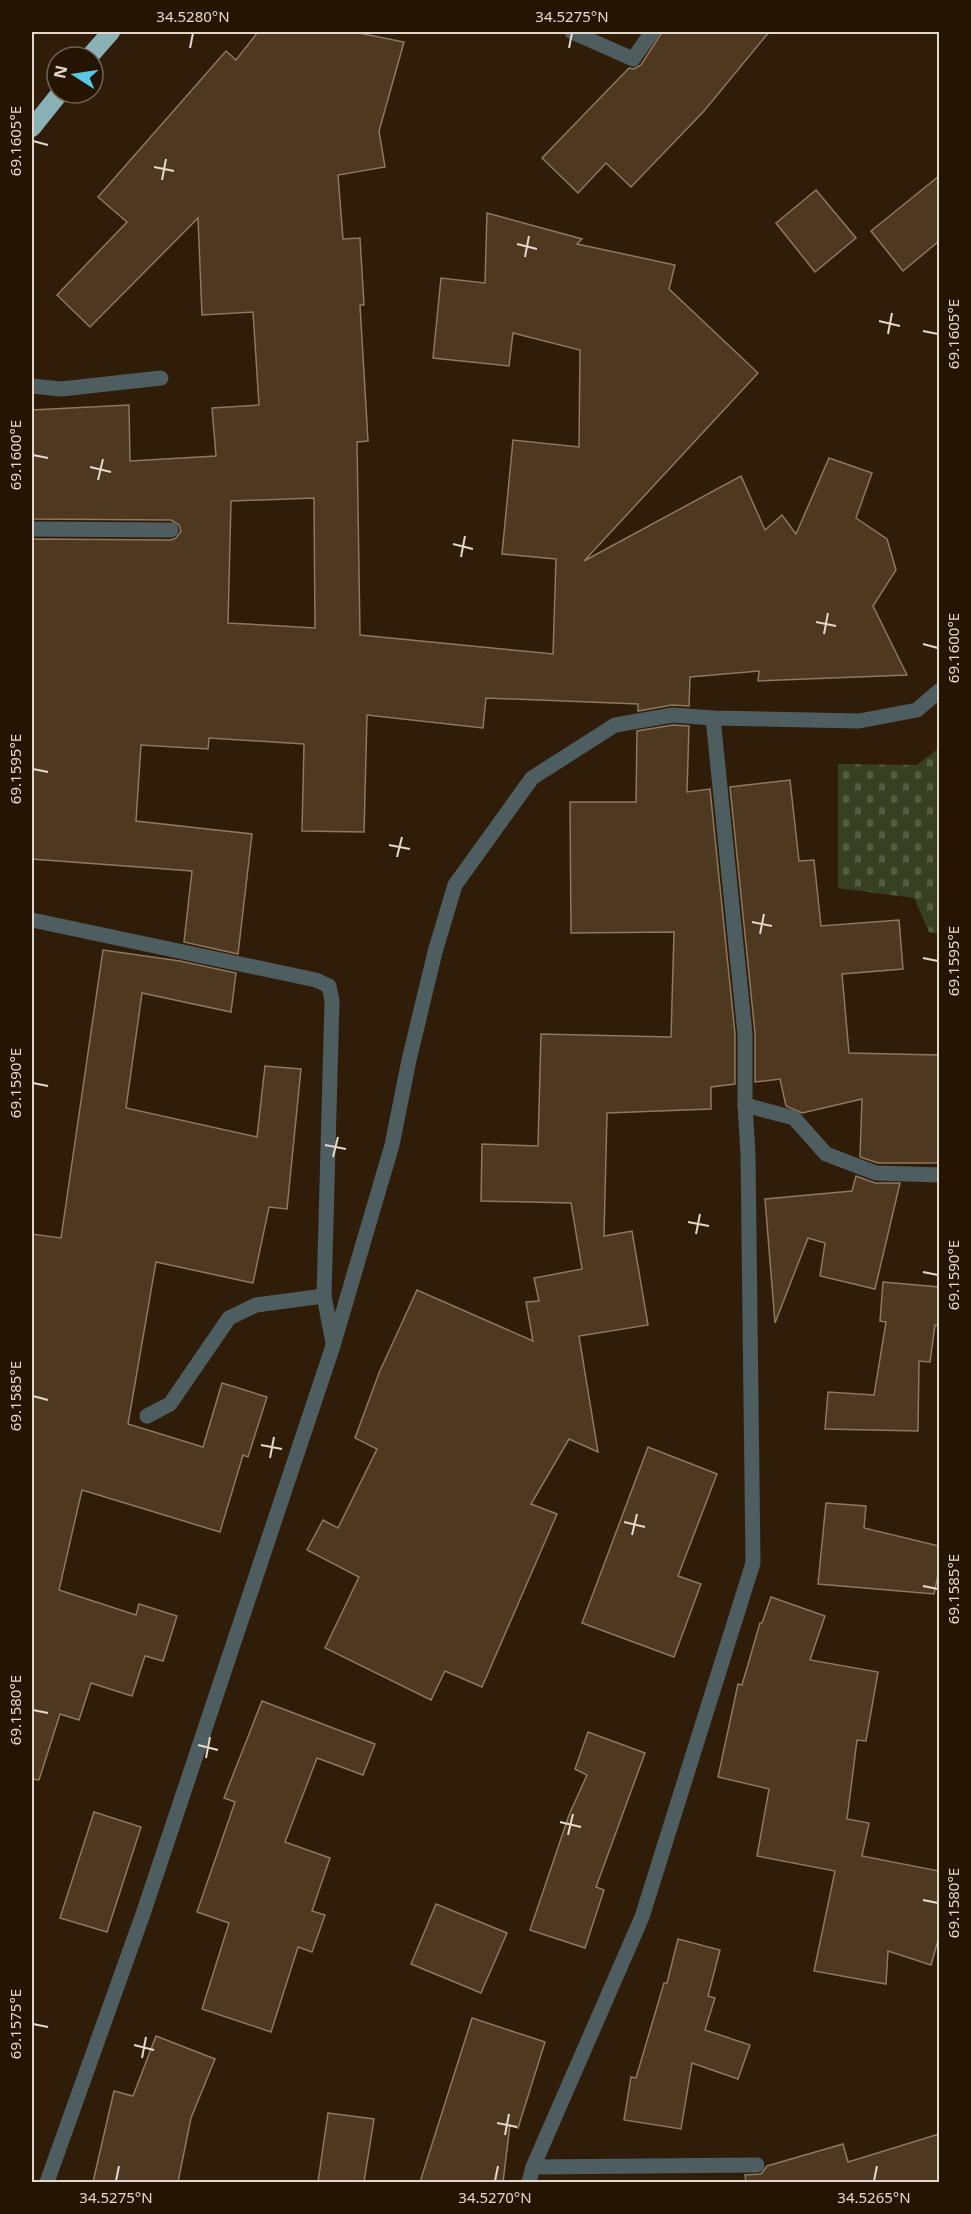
<svg xmlns="http://www.w3.org/2000/svg" width="971" height="2214" font-family="'Noto Sans',sans-serif">
  <style>
    .cemetery { fill: url(#cemetery-stones) }
    .building { fill: #4e3820; stroke: #8d7862; stroke-width: 1.5; fill-rule: evenodd }
    .lines { fill: none; stroke-linecap: round; stroke-linejoin: round }
    .minor { stroke: #4e5d5f; stroke-width: 15 }
    .highway { stroke: #8ab1b5; stroke-width: 18 }
    .ticks { fill: none; stroke: #e4d8cc; stroke-width: 2 }
    .neatline { fill: none; stroke: #e4d8cc; stroke-width: 2 }
    .ticks-label { font-size: 15px; text-anchor: middle; fill: #e4d8cc }
  </style>
  <defs>
    <pattern id="cemetery-stones" width="16" height="16" patternUnits="userSpaceOnUse" patternTransform="scale(1.5)"><rect width="16" height="16" fill="#384024"/><path d="M2 7V4a2 2 0 0 1 4 0v3zM10 15v-3a2 2 0 0 1 4 0v3z" fill="#555b43"/></pattern>
  </defs>
  <rect width="100%" height="100%" fill="#2f1d09"/>
  <!-- cemetery -->
  <path class="cemetery" d="M 939,748 L 939,934 L 929,932 L 914,898 L 838,888 L 838,764 L 917,765 Z"/>
  <!-- building -->
  <g class="building">
    <path d="M 258,32 L 354,32 L 404,42 L 379,131 L 385,167 L 338,175 L 343,239 L 360,238 L 364,305 L 360,305 L 368,441 L 357,442 L 360,635 L 553,654 L 556,559 L 502,554 L 513,440 L 579,447 L 580,350 L 513,333 L 509,366 L 433,358 L 441,278 L 485,283 L 487,213 L 582,239 L 577,244 L 675,265 L 669,289 L 758,373 L 584,561 L 741,476 L 765,530 L 782,515 L 796,534 L 829,458 L 872,473 L 856,518 L 887,539 L 896,570 L 873,606 L 907,675 L 758,681 L 759,671 L 690,677 L 689,706 L 672,705 L 638,711 L 638,704 L 486,698 L 483,728 L 367,715 L 364,832 L 302,831 L 304,744 L 209,738 L 208,749 L 141,745 L 136,821 L 252,834 L 238,954 L 184,942 L 192,871 L 32,859 L 32,539 L 171,540 L 176,538 L 181,531 L 179,525 L 171,520 L 32,519 L 32,410 L 129,405 L 130,461 L 216,456 L 212,408 L 259,405 L 253,312 L 202,315 L 198,218 L 90,327 L 57,295 L 127,222 L 98,197 L 226,51 L 236,60 ZM 314,498 L 315,628 L 228,623 L 231,501 Z"/>
    <path d="M 662,32 L 769,32 L 704,111 L 631,187 L 606,163 L 578,193 L 542,158 L 629,68 L 634,69 L 641,65 Z"/>
    <path d="M 939,176 L 939,241 L 903,271 L 871,231 Z"/>
    <path d="M 816,190 L 856,238 L 815,272 L 776,223 Z"/>
    <path d="M 673,725 L 689,726 L 687,792 L 710,789 L 735,1034 L 735,1084 L 711,1087 L 711,1109 L 607,1113 L 604,1236 L 632,1231 L 648,1325 L 579,1336 L 598,1452 L 569,1439 L 531,1504 L 557,1514 L 482,1687 L 445,1671 L 431,1700 L 325,1648 L 359,1577 L 307,1550 L 323,1520 L 338,1528 L 377,1449 L 355,1438 L 379,1373 L 417,1290 L 533,1341 L 526,1302 L 539,1301 L 534,1278 L 582,1269 L 571,1203 L 481,1201 L 482,1144 L 538,1146 L 541,1034 L 671,1037 L 674,932 L 571,933 L 570,802 L 636,802 L 637,731 Z"/>
    <path d="M 790,780 L 799,861 L 814,860 L 821,926 L 899,920 L 903,969 L 842,974 L 849,1053 L 939,1055 L 939,1163 L 878,1163 L 860,1157 L 862,1099 L 802,1113 L 786,1106 L 780,1079 L 755,1082 L 755,1033 L 730,787 Z"/>
    <path d="M 103,950 L 180,961 L 236,973 L 231,1012 L 142,993 L 126,1108 L 257,1137 L 265,1066 L 301,1069 L 287,1209 L 269,1207 L 253,1283 L 156,1262 L 128,1424 L 203,1447 L 222,1383 L 267,1397 L 248,1457 L 243,1455 L 220,1532 L 82,1490 L 59,1590 L 136,1615 L 139,1604 L 177,1616 L 163,1661 L 145,1656 L 132,1696 L 91,1683 L 79,1720 L 60,1714 L 39,1780 L 32,1779 L 32,1234 L 61,1238 Z"/>
    <path d="M 856,1176 L 875,1183 L 900,1183 L 875,1289 L 820,1276 L 825,1243 L 808,1238 L 775,1323 L 765,1199 L 852,1191 Z"/>
    <path d="M 883,1282 L 939,1287 L 939,1326 L 935,1325 L 930,1362 L 919,1361 L 918,1431 L 825,1429 L 828,1392 L 874,1395 L 886,1322 L 880,1321 Z"/>
    <path d="M 648,1447 L 717,1474 L 678,1576 L 701,1584 L 674,1657 L 582,1623 Z"/>
    <path d="M 826,1503 L 866,1506 L 864,1528 L 939,1546 L 939,1570 L 934,1594 L 818,1584 Z"/>
    <path d="M 771,1597 L 825,1616 L 810,1660 L 878,1672 L 866,1741 L 857,1740 L 847,1819 L 869,1823 L 862,1856 L 939,1871 L 939,1937 L 931,1965 L 888,1951 L 886,1984 L 814,1971 L 835,1871 L 757,1856 L 769,1789 L 718,1777 L 738,1684 L 742,1685 L 760,1623 L 762,1623 Z"/>
    <path d="M 262,1701 L 375,1744 L 363,1775 L 317,1758 L 285,1842 L 330,1858 L 312,1911 L 325,1915 L 312,1952 L 298,1947 L 271,2032 L 202,2009 L 229,1923 L 197,1912 L 235,1802 L 224,1798 Z"/>
    <path d="M 588,1732 L 645,1753 L 596,1887 L 604,1890 L 585,1948 L 530,1930 L 569,1815 L 587,1775 L 575,1769 Z"/>
    <path d="M 94,1812 L 141,1827 L 107,1932 L 60,1918 Z"/>
    <path d="M 436,1904 L 507,1933 L 481,1993 L 411,1964 Z"/>
    <path d="M 678,1939 L 720,1950 L 708,1996 L 715,1998 L 705,2030 L 750,2045 L 738,2079 L 692,2063 L 681,2129 L 624,2120 L 631,2077 L 636,2078 L 664,1983 L 667,1983 Z"/>
    <path d="M 472,2018 L 545,2042 L 518,2128 L 510,2125 L 503,2182 L 420,2182 Z"/>
    <path d="M 156,2036 L 215,2059 L 191,2118 L 178,2182 L 93,2182 L 114,2091 L 133,2096 Z"/>
    <path d="M 328,2113 L 374,2119 L 364,2182 L 318,2182 Z"/>
    <path d="M 939,2134 L 939,2182 L 746,2182 L 745,2175 L 761,2174 L 767,2166 L 843,2144 L 848,2162 Z"/>
  </g>
  <g class="lines">
    <!-- minor -->
    <g class="minor">
      <path d="M 572,32 L 633,59 L 652,32"/>
      <path d="M 32,386 L 61,389 L 161,378"/>
      <path d="M 32,529 L 171,530"/>
      <path d="M 32,920 L 316,980 L 329,986 L 332,1001 L 324,1296 L 333,1343"/>
      <path d="M 745,1105 L 794,1118 L 826,1154 L 876,1173 L 940,1175"/>
      <path d="M 147,1416 L 170,1404 L 229,1318 L 256,1305 L 324,1296"/>
      <path d="M 533,2167 L 757,2165"/>
      <path d="M 47,2182 L 143,1914 L 333,1346 L 392,1145 L 409,1060 L 435,952 L 455,885 L 532,778 L 615,725 L 673,715 L 713,718 L 859,721 L 917,710 L 940,690"/>
      <path d="M 529,2182 L 533,2167 L 642,1917 L 753,1563 L 748,1154 L 745,1105 L 745,1034 L 713,718"/>
    </g>
    <!-- highway -->
    <g class="highway">
      <path d="M 89,57 L 111,32"/>
      <path d="M 32,128 L 60,93"/>
    </g>
  </g>
  <!-- ticks -->
  <path class="ticks" d="M 190,48 L 193,33M 569,48 L 572,33M 33,141 L 48,145M 154,167 L 174,171M 162,180 L 166,159M 517,244 L 537,249M 525,257 L 529,236M 879,321 L 900,326M 923,331 L 938,334M 888,334 L 892,313M 33,455 L 48,458M 90,467 L 111,472M 98,480 L 103,459M 453,544 L 473,549M 461,557 L 465,536M 816,622 L 836,626M 824,634 L 828,613M 923,644 L 938,648M 33,769 L 48,772M 389,845 L 410,849M 397,857 L 402,837M 752,922 L 772,926M 760,934 L 764,914M 923,958 L 938,961M 33,1083 L 48,1086M 325,1145 L 346,1149M 333,1157 L 338,1137M 688,1222 L 709,1226M 696,1234 L 700,1214M 923,1272 L 938,1275M 33,1396 L 48,1400M 261,1445 L 282,1449M 270,1458 L 274,1437M 624,1522 L 645,1527M 632,1535 L 637,1514M 923,1586 L 938,1589M 33,1710 L 48,1713M 198,1745 L 218,1750M 206,1758 L 210,1737M 560,1822 L 581,1827M 568,1835 L 573,1814M 923,1900 L 938,1903M 33,2024 L 48,2027M 134,2045 L 154,2050M 142,2058 L 146,2037M 497,2123 L 517,2127M 505,2135 L 509,2114M 116,2181 L 119,2166M 495,2181 L 498,2166M 874,2181 L 877,2166"/>
  <!-- border -->
  <rect width="971" height="2214" fill="none" stroke="#251402" stroke-width="66"/>
  <!-- north arrow -->
  <g transform="translate(75 75) rotate(282)"><circle r="28" fill="#251402" stroke="#716253" stroke-width="1.5"/>
  <path d="M0-4.5L10 22L0 15L-10 22Z" fill="#59c8e5"/>
  <text y="-9" font-size="16" font-weight="bold" text-anchor="middle" fill="#e4d8cc">N</text>
  </g>
  <rect x="33" y="33" width="905" height="2148" class="neatline"/>
  <g class="ticks-label">
    <text x="193" y="22">34.5280°N</text>
    <text x="572" y="22">34.5275°N</text>
    <text transform="translate(16 141) rotate(-90)" y="5">69.1605°E</text>
    <text transform="translate(954 334) rotate(-90)" y="5">69.1605°E</text>
    <text transform="translate(16 455) rotate(-90)" y="5">69.1600°E</text>
    <text transform="translate(954 648) rotate(-90)" y="5">69.1600°E</text>
    <text transform="translate(16 769) rotate(-90)" y="5">69.1595°E</text>
    <text transform="translate(954 961) rotate(-90)" y="5">69.1595°E</text>
    <text transform="translate(16 1083) rotate(-90)" y="5">69.1590°E</text>
    <text transform="translate(954 1275) rotate(-90)" y="5">69.1590°E</text>
    <text transform="translate(16 1396) rotate(-90)" y="5">69.1585°E</text>
    <text transform="translate(954 1589) rotate(-90)" y="5">69.1585°E</text>
    <text transform="translate(16 1710) rotate(-90)" y="5">69.1580°E</text>
    <text transform="translate(954 1903) rotate(-90)" y="5">69.1580°E</text>
    <text transform="translate(16 2024) rotate(-90)" y="5">69.1575°E</text>
    <text x="116" y="2203">34.5275°N</text>
    <text x="495" y="2203">34.5270°N</text>
    <text x="874" y="2203">34.5265°N</text>
  </g>
</svg>
